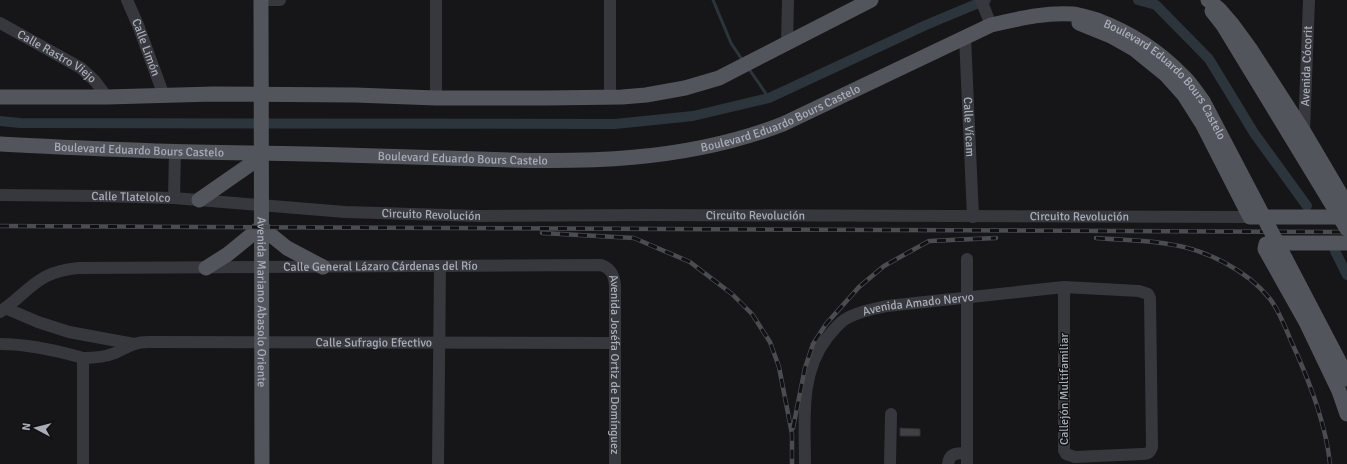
<svg xmlns="http://www.w3.org/2000/svg" width="1347" height="464" font-family="Signika,sans-serif">
  <style>
    .lines { fill: none; stroke-linecap: round; stroke-linejoin: round }
    .stream { stroke: #2c353c; stroke-width: 3 }
    .canal { stroke: #2c353c; stroke-width: 10 }
    .building { fill: #404145; stroke: #303034 }
    .minor { stroke: #37383d; stroke-width: 12 }
    .major { stroke: #53555c; stroke-width: 15 }
    .rail-casing { stroke: #4a4c52; stroke-width: 4.5 }
    .rail { stroke: #111113; stroke-width: 3; stroke-dasharray: 9; stroke-linecap: butt }
    .major-bridge { stroke: #53555c; stroke-width: 15 }
    .labels { text-anchor: middle; dominant-baseline: central; stroke-width: 3; stroke-linejoin: round; paint-order: stroke }
    .street-label { font-size: 12px; fill: #a8adb8; stroke: #111113 }
  </style>
  <rect width="100%" height="100%" fill="#161618"/>
  <g class="lines">
    <!-- stream -->
    <g class="stream">
      <path d="M 713,0 L 731,43 L 743,61"/>
      <path d="M 749,69 L 769,98"/>
    </g>
    <!-- canal -->
    <g class="canal">
      <path d="M 1138,0 L 1156,5 L 1209,59 L 1254,133 L 1307,206"/>
      <path d="M 0,121 L 20,123 L 615,124 L 693,116 L 769,98 L 926,25 L 986,0"/>
      <path d="M 1335,251 L 1347,275"/>
    </g>
  </g>
  <!-- building -->
  <path class="building" d="M 900,428 L 920,429 L 920,436 L 900,436 Z"/>
  <g class="lines">
    <!-- minor -->
    <g class="minor">
      <path id="s1" d="M 127,0 L 138,25 L 164,96"/>
      <path d="M 261,0 L 280,0"/>
      <path d="M 981,0 L 991,25"/>
      <path id="s2" d="M 0,23 L 81,68 L 95,81 L 107,97"/>
      <path id="s3" d="M 965,37 L 973,217"/>
      <path d="M 787,44 L 788,0"/>
      <path d="M 610,97 L 610,0"/>
      <path d="M 436,98 L 436,0"/>
      <path id="s4" d="M 1304,132 L 1309,0"/>
      <path id="s5" d="M 0,195 L 99,196 L 174,198 L 345,212 L 480,216 L 651,215 L 1250,217"/>
      <path d="M 174,198 L 175,151"/>
      <path d="M 967,259 L 967,464"/>
      <path d="M 5,308 L 38,322 L 69,332 L 134,344"/>
      <path id="s6" d="M 0,312 C 31,290 38,271 79,268 L 601,265 C 611,268 614,275 615,285 L 615,464"/>
      <path id="s7" d="M 0,344 C 29,344 55,350 83,358 C 94,358 105,357 115,353 C 128,347 134,342 148,342 L 615,343"/>
      <path d="M 83,358 L 83,464"/>
      <path d="M 438,464 L 440,266"/>
      <path id="s8" d="M 805,464 C 805,421 799,374 827,338 C 832,332 838,324 844,320 C 857,312 873,309 887,306 L 1064,287 L 1139,291 L 1148,294 L 1150,298 L 1152,447 C 1150,453 1148,454 1142,454 L 1075,457 L 1066,454 L 1064,450 L 1064,287"/>
      <path d="M 890,464 L 891,414"/>
      <path d="M 948,464 C 949,453 957,453 966,453"/>
    </g>
    <!-- major -->
    <g class="major">
      <path id="s9" d="M 261,0 L 262,464"/>
      <path d="M 1208,0 L 1219,9 L 1232,24 L 1251,50 L 1304,132 L 1347,205"/>
      <path d="M 1079,23 L 1111,36 L 1134,49 L 1166,75 L 1184,95 L 1203,125 L 1250,217 L 1347,217"/>
      <path d="M 0,97 L 107,97 L 213,94 L 355,95 L 436,98 L 546,98 L 622,97 L 646,95 L 685,88 L 719,78 L 871,0"/>
      <path id="s10" d="M 0,144 C 53,147 106,149 158,151 C 220,153 282,153 344,155 C 389,156 434,158 479,159 C 583,163 685,162 783,124 L 991,25 C 1018,19 1045,12 1073,14 C 1081,15 1089,18 1097,20"/>
      <path d="M 199,200 L 261,157"/>
      <path d="M 1347,243 L 1269,243 L 1266,244 L 1265,249 L 1306,322 L 1339,391 L 1347,414"/>
      <path d="M 206,268 L 228,254 L 261,227 L 287,248 L 323,267"/>
    </g>
    <defs>
      <g id="rail">
        <path d="M 0,226 L 1347,232"/>
        <path d="M 542,233 L 634,238 L 690,262 L 732,294 L 752,314 L 770,342 L 779,367 L 792,434 L 792,464"/>
        <path d="M 1096,238 C 1120,240 1145,240 1168,244 C 1205,249 1247,270 1270,299 C 1281,313 1289,338 1297,354 C 1312,389 1326,426 1330,464"/>
        <path d="M 793,428 L 805,368 L 813,344 L 826,324 L 859,287 L 884,266 L 929,241 L 996,238"/>
      </g>
    </defs>
    <!-- rail casing -->
    <use href="#rail" class="rail-casing"/>
    <!-- rail -->
    <use href="#rail" class="rail"/>
    <!-- major-bridge -->
    <g class="major-bridge">
      <path d="M 1212,11 L 1223,25 L 1347,229"/>
      <path id="s11" d="M 1097,20 C 1129,32 1158,50 1182,75 C 1190,82 1196,92 1203,101 L 1341,365 L 1347,379"/>
    </g>
  </g>
  <g class="labels">
    <!-- street labels -->
    <g class="street-label">
      <text stroke="none"><textPath href="#s1" startOffset="51">Calle Limón</textPath></text>
      <text stroke="none"><textPath href="#s2" startOffset="66">Calle Rastro Viejo</textPath></text>
      <text stroke="none"><textPath href="#s4" startOffset="66">Avenida Cócorit</textPath></text>
      <text stroke="none"><textPath href="#s11" startOffset="93">Boulevard Eduardo Bours Castelo</textPath></text>
      <text stroke="none"><textPath href="#s10" startOffset="787">Boulevard Eduardo Bours Castelo</textPath></text>
      <text stroke="none"><textPath href="#s3" startOffset="90">Calle Vícam</textPath></text>
      <text stroke="none"><textPath href="#s10" startOffset="139">Boulevard Eduardo Bours Castelo</textPath></text>
      <text stroke="none"><textPath href="#s10" startOffset="463">Boulevard Eduardo Bours Castelo</textPath></text>
      <text stroke="none"><textPath href="#s5" startOffset="131">Calle Tlatelolco</textPath></text>
      <text stroke="none"><textPath href="#s5" startOffset="432">Circuito Revolución</textPath></text>
      <text stroke="none"><textPath href="#s5" startOffset="756">Circuito Revolución</textPath></text>
      <text stroke="none"><textPath href="#s5" startOffset="1080">Circuito Revolución</textPath></text>
      <text stroke="none"><textPath href="#s6" startOffset="394">Calle General Lázaro Cárdenas del Río</textPath></text>
      <text stroke="none"><textPath href="#s9" startOffset="302">Avenida Mariano Abasolo Oriente</textPath></text>
      <text stroke="none"><textPath href="#s8" startOffset="232">Avenida Amado Nervo</textPath></text>
      <text stroke="none"><textPath href="#s7" startOffset="378">Calle Sufragio Efectivo</textPath></text>
      <text stroke="none"><textPath href="#s6" startOffset="720">Avenida Joséfa Ortiz de Domínguez</textPath></text>
      <text transform="translate(1064 389) rotate(-90)">Callejón Multifamiliar</text>
    </g>
  </g>
  <!-- north arrow -->
  <g transform="translate(36 428) rotate(277)" stroke="#111113" stroke-width="3" paint-order="stroke">
  <path d="M0-3L7 15L0 10L-7 15Z" fill="#a8adb8"/>
  <text y="-6" font-size="11" font-weight="bold" text-anchor="middle" fill="#a8adb8">N</text>
  </g>
</svg>
